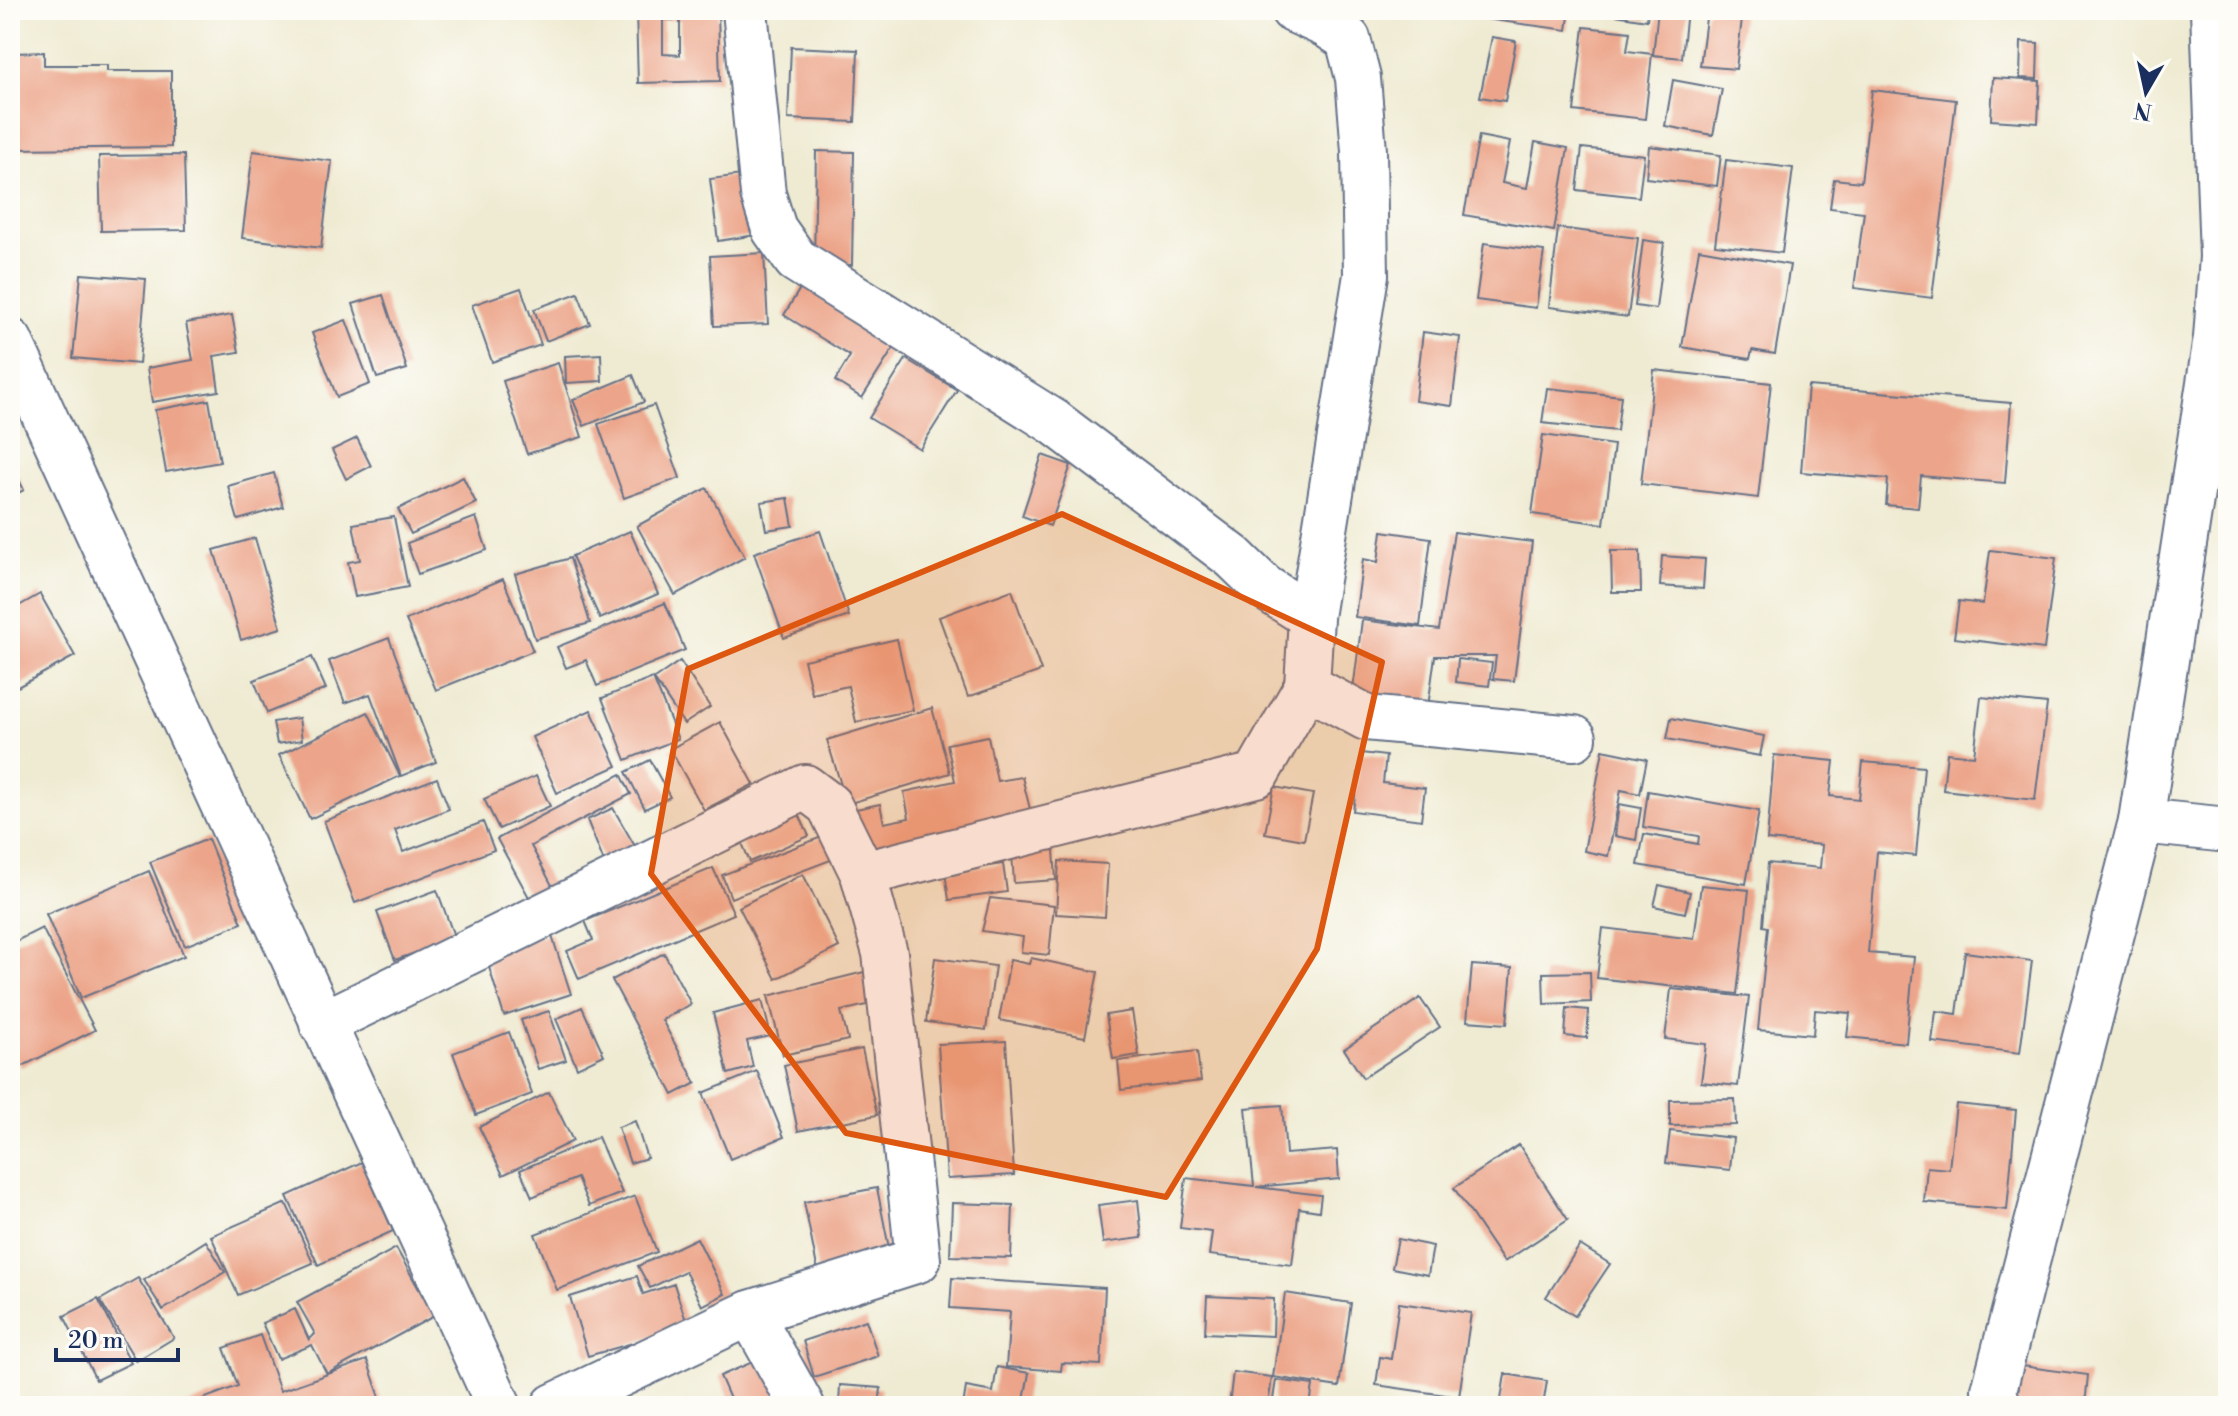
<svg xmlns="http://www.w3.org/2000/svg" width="2238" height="1416" font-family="'Libre Bodoni',serif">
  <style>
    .building { fill: #eca58a; fill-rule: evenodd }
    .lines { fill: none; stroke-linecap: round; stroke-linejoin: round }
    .minor-casing { stroke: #657187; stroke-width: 48 }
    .minor { stroke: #fff; stroke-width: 44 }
    .marked { fill: #de5710; fill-opacity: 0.2; stroke: #de5710; stroke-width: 6; stroke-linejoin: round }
  </style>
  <rect width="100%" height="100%" fill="#fdfcf7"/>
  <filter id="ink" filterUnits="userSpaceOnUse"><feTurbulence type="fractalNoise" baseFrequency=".0125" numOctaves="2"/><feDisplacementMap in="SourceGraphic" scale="16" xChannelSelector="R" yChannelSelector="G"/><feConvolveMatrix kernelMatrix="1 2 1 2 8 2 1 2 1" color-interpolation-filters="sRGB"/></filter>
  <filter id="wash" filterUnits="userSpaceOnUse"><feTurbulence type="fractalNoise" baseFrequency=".006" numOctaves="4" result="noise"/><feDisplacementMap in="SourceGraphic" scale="32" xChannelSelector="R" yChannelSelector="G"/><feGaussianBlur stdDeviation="1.8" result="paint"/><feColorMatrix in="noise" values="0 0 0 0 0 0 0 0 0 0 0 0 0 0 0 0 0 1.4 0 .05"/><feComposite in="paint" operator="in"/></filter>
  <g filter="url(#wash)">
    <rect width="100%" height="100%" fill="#efebd3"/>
    <g id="blocks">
      <!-- building -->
      <g class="building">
        <path d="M 605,10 L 628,10 L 627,19 L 604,18 Z"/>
        <path d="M 636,10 L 718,10 L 720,81 L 638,83 ZM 663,20 L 680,20 L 680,55 L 663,54 Z"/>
        <path d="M 1486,10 L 1570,10 L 1567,30 L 1485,19 Z"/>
        <path d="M 1596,10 L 1648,10 L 1647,20 L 1596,12 Z"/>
        <path d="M 1658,10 L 1687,10 L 1682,58 L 1653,55 Z"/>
        <path d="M 1707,10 L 1743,10 L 1736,69 L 1700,66 Z"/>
        <path d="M 1584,27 L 1630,32 L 1627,51 L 1652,54 L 1645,119 L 1574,111 Z"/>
        <path d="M 1492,37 L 1516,41 L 1505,101 L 1480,97 Z"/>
        <path d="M 2021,42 L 2038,43 L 2037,79 L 2020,78 Z"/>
        <path d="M 791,47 L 858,50 L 855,122 L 788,119 Z"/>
        <path d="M 44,52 L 44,65 L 107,65 L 107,71 L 171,71 L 171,147 L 15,149 L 14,53 Z"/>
        <path d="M 1993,78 L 2040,81 L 2038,123 L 1991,120 Z"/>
        <path d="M 1673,80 L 1722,89 L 1713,135 L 1665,126 Z"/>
        <path d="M 1872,90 L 1956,100 L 1932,298 L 1854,288 L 1864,212 L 1830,208 L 1834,179 L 1861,182 Z"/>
        <path d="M 1479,136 L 1510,142 L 1502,183 L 1527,188 L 1535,142 L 1568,148 L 1554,231 L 1464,215 Z"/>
        <path d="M 1649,146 L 1721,155 L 1717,186 L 1646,178 Z"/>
        <path d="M 1582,148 L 1644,155 L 1639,197 L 1577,190 Z"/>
        <path d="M 253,151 L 332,161 L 321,248 L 242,238 Z"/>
        <path d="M 816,151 L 854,152 L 852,265 L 814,264 Z"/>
        <path d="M 184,155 L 186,230 L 101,231 L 99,156 Z"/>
        <path d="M 1726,160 L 1793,168 L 1782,253 L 1715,245 Z"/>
        <path d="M 749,174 L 756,235 L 718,241 L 710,179 Z"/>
        <path d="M 1558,228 L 1638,238 L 1628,317 L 1549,307 Z"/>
        <path d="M 1643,240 L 1664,243 L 1656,309 L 1635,306 Z"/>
        <path d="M 1484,243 L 1544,251 L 1536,308 L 1476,300 Z"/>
        <path d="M 1699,249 L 1790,265 L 1775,354 L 1752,350 L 1750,359 L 1682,347 Z"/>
        <path d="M 764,253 L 768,324 L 714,326 L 710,256 Z"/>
        <path d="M 81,274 L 146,279 L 139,364 L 73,358 Z"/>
        <path d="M 804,282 L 898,341 L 862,398 L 835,381 L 850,356 L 784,315 Z"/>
        <path d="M 521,288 L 541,345 L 492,362 L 472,305 Z"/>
        <path d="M 578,293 L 590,324 L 546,341 L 534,309 Z"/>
        <path d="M 383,295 L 407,369 L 377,378 L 353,304 Z"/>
        <path d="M 232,315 L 239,352 L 214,356 L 219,391 L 152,402 L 147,368 L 193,360 L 186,323 Z"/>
        <path d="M 346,320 L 370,384 L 337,397 L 312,333 Z"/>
        <path d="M 1423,332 L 1460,337 L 1452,406 L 1415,401 Z"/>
        <path d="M 601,354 L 602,381 L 566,383 L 565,356 Z"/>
        <path d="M 906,359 L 957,390 L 920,449 L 869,418 Z"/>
        <path d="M 558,363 L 582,437 L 527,454 L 503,381 Z"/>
        <path d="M 1654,370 L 1771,383 L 1758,498 L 1641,484 Z"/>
        <path d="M 633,375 L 644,402 L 584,426 L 573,400 Z"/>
        <path d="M 1808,386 L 2011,403 L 2005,483 L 1921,476 L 1918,508 L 1886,505 L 1888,479 L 1801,472 Z"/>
        <path d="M 1547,388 L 1621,396 L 1617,431 L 1542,423 Z"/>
        <path d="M 209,400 L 220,462 L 166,472 L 155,410 Z"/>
        <path d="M 654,405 L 680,478 L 624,498 L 598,424 Z"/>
        <path d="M 1543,435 L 1614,445 L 1604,524 L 1532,514 Z"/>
        <path d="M 357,438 L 371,466 L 346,479 L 332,450 Z"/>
        <path d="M 1042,455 L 1071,465 L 1050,526 L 1022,516 Z"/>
        <path d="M 10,461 L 24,490 L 10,497 Z"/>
        <path d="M 274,473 L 283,507 L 238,520 L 228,486 Z"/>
        <path d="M 463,477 L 476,503 L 411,534 L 398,509 Z"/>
        <path d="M 707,488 L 745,557 L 675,595 L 637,526 Z"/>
        <path d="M 788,498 L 793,526 L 766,530 L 761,502 Z"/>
        <path d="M 394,517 L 408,587 L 355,597 L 348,562 L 360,560 L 353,524 Z"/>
        <path d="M 476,517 L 487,550 L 418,574 L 407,543 Z"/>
        <path d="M 630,531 L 658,594 L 600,619 L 572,556 Z"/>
        <path d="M 820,531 L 849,616 L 784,638 L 754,553 Z"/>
        <path d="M 1382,531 L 1431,538 L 1420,626 L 1355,617 L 1363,559 L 1378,562 Z"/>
        <path d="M 1454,532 L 1532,542 L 1514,681 L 1493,679 L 1496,656 L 1435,656 L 1428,707 L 1352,698 L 1362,620 L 1439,630 Z"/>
        <path d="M 255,538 L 281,628 L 241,640 L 214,550 Z"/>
        <path d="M 1990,550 L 2056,558 L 2044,649 L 1954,638 L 1959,601 L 1983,604 Z"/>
        <path d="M 1611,551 L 1640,551 L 1641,592 L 1612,592 Z"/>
        <path d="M 1662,556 L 1705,559 L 1703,589 L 1660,586 Z"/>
        <path d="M 570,558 L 590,623 L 535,639 L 515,574 Z"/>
        <path d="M 503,579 L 533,651 L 436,690 L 406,620 Z"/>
        <path d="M 1012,590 L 1041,671 L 968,697 L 939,617 Z"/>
        <path d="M 40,594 L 75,656 L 10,691 L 10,611 Z"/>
        <path d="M 665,603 L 685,650 L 597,686 L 586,660 L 566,668 L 557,647 Z"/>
        <path d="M 389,638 L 436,762 L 401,776 L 370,694 L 345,703 L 329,661 Z"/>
        <path d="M 897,639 L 913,710 L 856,722 L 848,686 L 812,694 L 804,660 Z"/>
        <path d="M 312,657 L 326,689 L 267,713 L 254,680 Z"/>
        <path d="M 1458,659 L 1492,663 L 1489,686 L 1456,682 Z"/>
        <path d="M 680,661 L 710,707 L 684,724 L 654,679 Z"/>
        <path d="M 653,678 L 678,739 L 626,760 L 602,698 Z"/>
        <path d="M 1981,697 L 2047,704 L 2035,800 L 1943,790 L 1947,753 L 1974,756 Z"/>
        <path d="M 932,708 L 950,773 L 847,804 L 827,740 Z"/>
        <path d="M 591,710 L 617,766 L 557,793 L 532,737 Z"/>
        <path d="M 368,712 L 400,776 L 310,819 L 279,755 Z"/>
        <path d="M 299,718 L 302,740 L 277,744 L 273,722 Z"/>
        <path d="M 1671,718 L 1764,736 L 1760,756 L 1667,739 Z"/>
        <path d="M 720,722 L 754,784 L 704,810 L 670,749 Z"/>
        <path d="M 988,736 L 997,781 L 1022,777 L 1032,817 L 865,851 L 856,809 L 880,804 L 884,823 L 909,818 L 904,792 L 955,781 L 947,744 Z"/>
        <path d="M 1603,750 L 1647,759 L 1640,794 L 1621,790 L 1608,856 L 1584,851 Z"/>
        <path d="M 1361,753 L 1386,756 L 1383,783 L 1425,788 L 1421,820 L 1353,811 Z"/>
        <path d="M 1774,755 L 1834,761 L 1830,796 L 1859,799 L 1863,762 L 1924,767 L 1916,856 L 1877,852 L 1868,953 L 1914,957 L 1906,1043 L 1847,1037 L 1850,1013 L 1815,1010 L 1813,1035 L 1758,1030 L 1768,927 L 1763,926 L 1768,863 L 1820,868 L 1822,845 L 1767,840 Z"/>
        <path d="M 650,760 L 670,797 L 645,809 L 626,772 Z"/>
        <path d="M 621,774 L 631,794 L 531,846 L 554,889 L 531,901 L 497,839 Z"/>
        <path d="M 536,776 L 550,806 L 499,829 L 484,799 Z"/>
        <path d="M 437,778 L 449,809 L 395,830 L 403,852 L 483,822 L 494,850 L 355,903 L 324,821 Z"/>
        <path d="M 1274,787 L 1313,794 L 1304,840 L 1265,833 Z"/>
        <path d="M 1648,791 L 1759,811 L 1746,884 L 1638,865 L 1644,834 L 1698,844 L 1699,836 L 1643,827 Z"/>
        <path d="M 1619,804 L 1641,808 L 1636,840 L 1615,836 Z"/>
        <path d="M 613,808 L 636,848 L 604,862 L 587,820 Z"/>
        <path d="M 797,810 L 809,836 L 750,862 L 739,836 Z"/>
        <path d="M 827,835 L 836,858 L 731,898 L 722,875 Z"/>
        <path d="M 208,839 L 242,923 L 185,946 L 150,862 Z"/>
        <path d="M 1054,850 L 1056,880 L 1014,883 L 1012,853 Z"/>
        <path d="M 1059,861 L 1108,864 L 1105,917 L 1056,914 Z"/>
        <path d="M 1003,864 L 1007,892 L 949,900 L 945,872 Z"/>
        <path d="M 713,868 L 734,914 L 579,979 L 567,951 L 593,940 L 585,921 Z"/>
        <path d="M 149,871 L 184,956 L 81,998 L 46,914 Z"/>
        <path d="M 803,874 L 839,947 L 776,979 L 739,907 Z"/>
        <path d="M 1659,885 L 1690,892 L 1685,913 L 1654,906 Z"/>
        <path d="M 1701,885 L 1749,890 L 1737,994 L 1597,978 L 1603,928 L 1694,939 Z"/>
        <path d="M 437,890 L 455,939 L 395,960 L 377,912 Z"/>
        <path d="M 990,898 L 1054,905 L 1049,955 L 1021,952 L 1023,937 L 982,931 Z"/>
        <path d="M 42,928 L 95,1030 L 21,1067 L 10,1046 L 10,944 Z"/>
        <path d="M 551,933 L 571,994 L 504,1016 L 485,954 Z"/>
        <path d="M 1965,952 L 2032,961 L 2020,1053 L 1932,1042 L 1936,1011 L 1957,1014 Z"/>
        <path d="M 664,953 L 691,1004 L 662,1020 L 696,1083 L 673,1095 L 612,980 Z"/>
        <path d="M 935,958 L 995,966 L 986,1030 L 926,1022 Z"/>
        <path d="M 1031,958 L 1098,972 L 1085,1037 L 999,1020 L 1010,960 L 1029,964 Z"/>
        <path d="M 1472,965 L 1512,968 L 1507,1024 L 1467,1021 Z"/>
        <path d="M 864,972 L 871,1004 L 841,1011 L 848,1040 L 783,1055 L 768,996 Z"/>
        <path d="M 1590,972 L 1591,1002 L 1544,1004 L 1543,973 Z"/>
        <path d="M 1671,989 L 1749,997 L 1738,1086 L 1701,1082 L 1706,1044 L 1665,1039 Z"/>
        <path d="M 1420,998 L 1440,1027 L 1363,1078 L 1344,1049 Z"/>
        <path d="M 762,1000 L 771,1036 L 747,1041 L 753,1067 L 728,1074 L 713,1013 Z"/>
        <path d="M 582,1007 L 604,1055 L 577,1068 L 556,1019 Z"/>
        <path d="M 1567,1008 L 1589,1010 L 1587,1038 L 1565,1036 Z"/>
        <path d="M 549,1011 L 566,1060 L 538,1069 L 521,1020 Z"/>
        <path d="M 1132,1011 L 1139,1055 L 1113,1059 L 1106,1015 Z"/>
        <path d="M 509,1032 L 532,1094 L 476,1115 L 453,1053 Z"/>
        <path d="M 1006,1041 L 1014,1175 L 947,1179 L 938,1044 Z"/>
        <path d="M 862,1049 L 877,1115 L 798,1131 L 784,1065 Z"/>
        <path d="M 1197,1051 L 1201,1081 L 1121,1090 L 1118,1061 Z"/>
        <path d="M 757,1071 L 784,1137 L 730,1159 L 703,1093 Z"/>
        <path d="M 549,1092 L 573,1141 L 503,1175 L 479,1127 Z"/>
        <path d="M 1735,1099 L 1736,1125 L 1670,1126 L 1670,1100 Z"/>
        <path d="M 1956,1104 L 2016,1110 L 2007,1210 L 1924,1202 L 1927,1167 L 1949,1169 Z"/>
        <path d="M 1282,1105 L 1286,1154 L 1337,1150 L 1339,1179 L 1256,1187 L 1321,1195 L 1319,1211 L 1299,1208 L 1292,1265 L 1209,1255 L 1212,1232 L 1180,1228 L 1186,1178 L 1254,1186 L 1246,1108 Z"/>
        <path d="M 635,1121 L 647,1158 L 630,1163 L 618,1127 Z"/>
        <path d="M 1670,1131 L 1733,1138 L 1730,1170 L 1666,1163 Z"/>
        <path d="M 598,1137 L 622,1193 L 589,1206 L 577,1178 L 532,1197 L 520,1170 Z"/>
        <path d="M 1519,1145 L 1568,1220 L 1504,1262 L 1454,1188 Z"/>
        <path d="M 362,1162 L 393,1231 L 318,1265 L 287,1196 Z"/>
        <path d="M 877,1188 L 892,1263 L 819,1277 L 804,1202 Z"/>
        <path d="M 635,1196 L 657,1252 L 557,1290 L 535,1234 Z"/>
        <path d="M 1138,1200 L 1142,1238 L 1103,1243 L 1098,1205 Z"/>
        <path d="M 286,1203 L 313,1263 L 238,1295 L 211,1236 Z"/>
        <path d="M 952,1203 L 1013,1205 L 1011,1258 L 950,1256 Z"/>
        <path d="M 697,1238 L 725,1294 L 702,1306 L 685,1271 L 650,1288 L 638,1266 Z"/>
        <path d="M 1398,1239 L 1433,1246 L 1428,1275 L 1392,1268 Z"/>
        <path d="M 206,1241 L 225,1272 L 163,1310 L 144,1280 Z"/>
        <path d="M 1580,1245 L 1610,1264 L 1575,1316 L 1546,1297 Z"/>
        <path d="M 396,1248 L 434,1316 L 327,1374 L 312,1345 L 278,1359 L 262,1323 L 295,1309 L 309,1340 L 315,1334 L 297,1302 Z"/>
        <path d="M 637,1276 L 643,1294 L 674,1284 L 688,1327 L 588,1356 L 570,1297 Z"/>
        <path d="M 138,1278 L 174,1338 L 136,1361 L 100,1300 Z"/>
        <path d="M 952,1278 L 1105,1288 L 1101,1365 L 1062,1363 L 1061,1371 L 1006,1367 L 1010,1312 L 950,1308 Z"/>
        <path d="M 1285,1293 L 1351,1303 L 1339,1387 L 1273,1377 Z"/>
        <path d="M 1207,1296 L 1274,1299 L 1273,1336 L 1205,1333 Z"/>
        <path d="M 98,1299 L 131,1363 L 96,1380 L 64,1316 Z"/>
        <path d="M 1399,1303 L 1471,1313 L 1459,1397 L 1376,1385 L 1380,1357 L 1391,1359 Z"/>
        <path d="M 866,1320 L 878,1356 L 814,1377 L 803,1341 Z"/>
        <path d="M 260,1335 L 280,1391 L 367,1360 L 383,1406 L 184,1406 L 238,1386 L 224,1348 Z"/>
        <path d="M 762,1358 L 783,1406 L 733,1406 L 720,1376 Z"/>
        <path d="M 2022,1366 L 2088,1375 L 2085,1406 L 2016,1406 Z"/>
        <path d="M 997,1367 L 1029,1373 L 1023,1406 L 963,1406 L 966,1387 L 993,1392 Z"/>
        <path d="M 1233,1372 L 1272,1377 L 1268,1406 L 1229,1406 Z"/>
        <path d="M 1505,1374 L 1547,1381 L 1543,1406 L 1500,1406 Z"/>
        <path d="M 1276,1380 L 1313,1385 L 1310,1406 L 1272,1406 Z"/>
        <path d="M 840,1385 L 881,1388 L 879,1406 L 839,1406 Z"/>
      </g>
    </g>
  </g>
  <g filter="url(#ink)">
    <use href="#blocks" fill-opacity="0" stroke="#657187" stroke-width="2"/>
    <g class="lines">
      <defs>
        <g id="minor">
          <path d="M 745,10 L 763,194 L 774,229 L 796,260 L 1054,422 L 1233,557 L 1264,587 L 1311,617 L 1307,686 L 1366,718 L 1574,738"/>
          <path d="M 1293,10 L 1326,25 L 1348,39 L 1358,78 L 1364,151 L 1366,275 L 1311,617"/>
          <path d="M 10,341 L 499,1406"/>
          <path d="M 2141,821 L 2228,830"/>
          <path d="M 863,874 L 1256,775 L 1307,686"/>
          <path d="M 322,1024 L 805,787 L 829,805 L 863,874 L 885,953 L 918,1260 L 750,1313 L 554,1406"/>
          <path d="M 750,1313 L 802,1406"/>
          <path d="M 1998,1406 L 1994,1390 L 2141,821 L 2216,338 L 2222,257 L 2213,10"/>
        </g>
      </defs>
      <!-- minor casing -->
      <use href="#minor" class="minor-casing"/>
      <!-- minor -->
      <use href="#minor" class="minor"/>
    </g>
  </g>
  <!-- marked area -->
  <path class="marked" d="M 1062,514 L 1382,662 L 1317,949 L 1166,1197 L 846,1133 L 651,874 L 688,669 Z"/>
  <!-- margin -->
  <rect width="2238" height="1416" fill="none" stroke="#fdfcf7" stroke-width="40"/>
  <!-- north arrow -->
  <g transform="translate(2146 92) rotate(189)" stroke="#fdfcf7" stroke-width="6" paint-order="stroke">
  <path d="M0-6L14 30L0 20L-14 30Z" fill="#1b2f5e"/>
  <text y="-12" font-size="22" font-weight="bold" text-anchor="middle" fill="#1b2f5e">N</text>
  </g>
  <!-- scale -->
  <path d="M56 1348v12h122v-12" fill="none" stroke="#1b2f5e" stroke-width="4"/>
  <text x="68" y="1348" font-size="24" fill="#1b2f5e" stroke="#fdfcf7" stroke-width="6" paint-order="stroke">20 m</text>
</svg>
